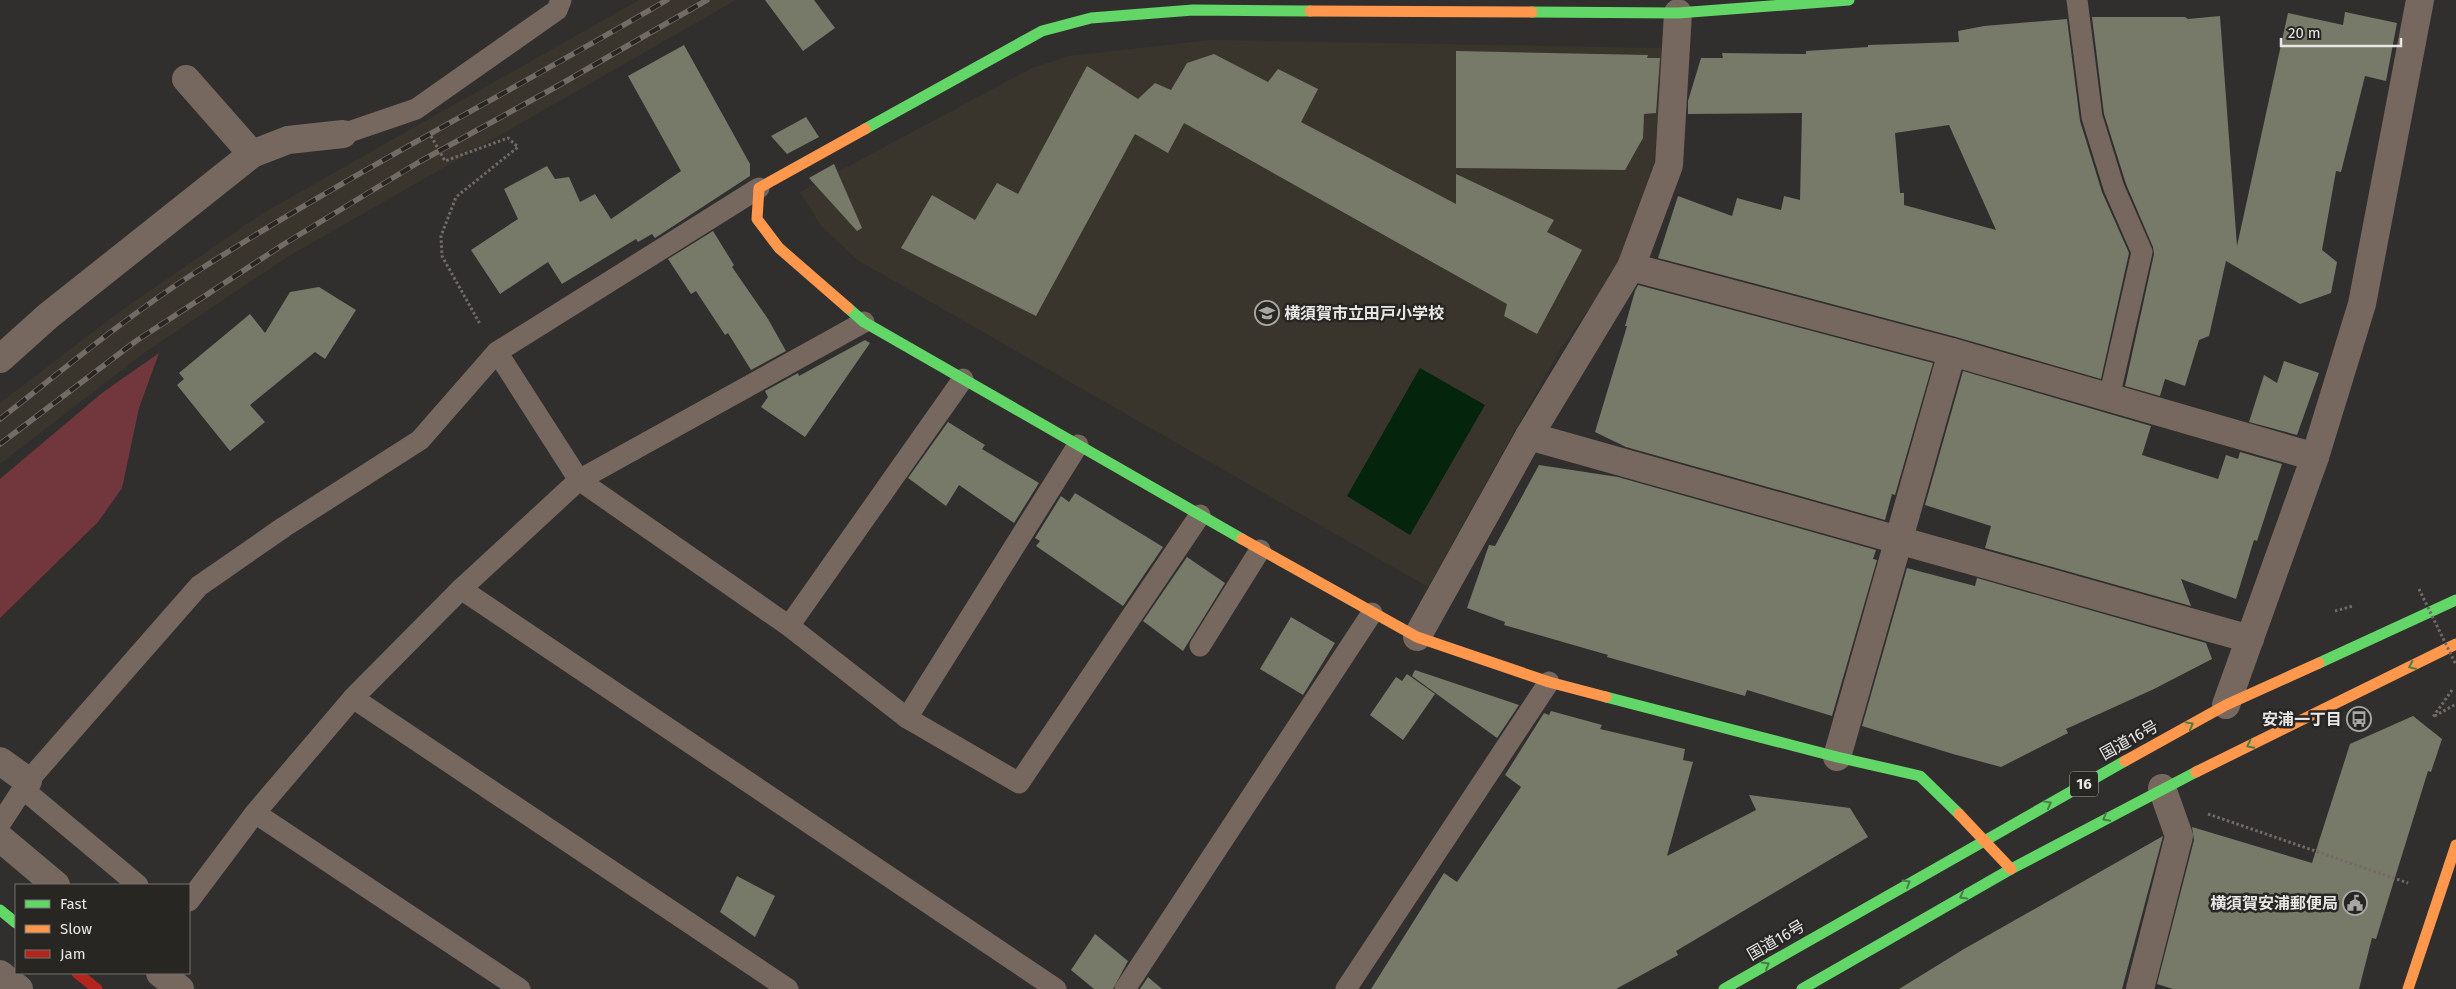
<svg xmlns="http://www.w3.org/2000/svg" width="2456" height="989" font-family="'Fira Sans','Noto Sans JP',sans-serif">
  <style>
    .built { fill: #39352d }
    .green { fill: #72373c }
    .water { fill: #04240c }
    .building { fill: #777969; fill-rule: evenodd }
    .lines { fill: none; stroke-linecap: round; stroke-linejoin: round }
    .path { stroke: #746a65; stroke-width: 3; stroke-dasharray: 2.5 2.5; stroke-linecap: butt }
    .lane { stroke: #76675f; stroke-width: 21 }
    .street { stroke: #76675f; stroke-width: 28 }
    .fast { stroke: #63d668; stroke-width: 11 }
    .slow { stroke: #ff974d; stroke-width: 11 }
    .jam { stroke: #b3261e; stroke-width: 11 }
    .rail-casing { stroke: #736b66; stroke-width: 5.5 }
    .rail { stroke: #282623; stroke-width: 4; stroke-dasharray: 11; stroke-linecap: butt }
    .path-bridge { stroke: #746a65; stroke-width: 3; stroke-dasharray: 2.5 2.5; stroke-linecap: butt }
    .oneway { stroke: #467e46 }
    .labels { text-anchor: middle; dominant-baseline: central; stroke-width: 5; stroke-linejoin: round; paint-order: stroke }
    .shield { fill: #282623; stroke: #aeadab; stroke-width: 1 }
    .shield-label { font-size: 15px; font-weight: bold; fill: #e8e7e5 }
    .poi-label { font-size: 16px; font-weight: bold; fill: #e8e7e5; stroke: #282623; text-anchor: end }
    .street-label { font-size: 16px; fill: #e8e7e5; stroke: #282623 }
  </style>
  <rect width="100%" height="100%" fill="#302f2e"/>
  <!-- built -->
  <g class="built">
    <path d="M 639,0 L 736,0 L 289,256 L 144,353 L 0,464 L 0,403 L 119,312 L 263,213 Z"/>
    <path d="M 1210,40 L 1663,48 L 1653,180 L 1614,273 L 1558,353 L 1428,587 L 859,261 L 821,226 L 800,192 L 1032,68 L 1069,56 Z"/>
  </g>
  <!-- green -->
  <path class="green" d="M 159,353 L 139,408 L 122,488 L 98,522 L 0,618 L 0,479 L 102,393 Z"/>
  <!-- water -->
  <path class="water" d="M 1420,368 L 1485,405 L 1410,535 L 1347,496 Z"/>
  <!-- building -->
  <g class="building">
    <path d="M 765,0 L 814,0 L 835,28 L 803,51 Z"/>
    <path d="M 2345,12 L 2397,23 L 2386,81 L 2365,76 L 2341,172 L 2336,171 L 2322,250 L 2337,262 L 2331,293 L 2300,304 L 2226,261 L 2209,336 L 2199,340 L 2185,386 L 2165,379 L 2160,396 L 2125,386 L 2154,254 L 2153,247 L 2126,184 L 2104,114 L 2092,17 L 2185,17 L 2188,19 L 2220,16 L 2237,246 L 2288,13 L 2343,25 Z"/>
    <path d="M 2067,19 L 2080,121 L 2102,192 L 2129,253 L 2101,379 L 1956,337 L 1658,258 L 1678,196 L 1732,216 L 1737,198 L 1781,210 L 1784,196 L 1800,200 L 1802,113 L 1688,114 L 1688,101 L 1701,58 L 1723,58 L 1722,53 L 1806,54 L 1806,51 L 1868,47 L 1868,45 L 1959,42 L 1958,31 L 1984,26 ZM 1949,125 L 1996,230 L 1904,205 L 1904,193 L 1900,193 L 1895,133 Z"/>
    <path d="M 684,45 L 750,164 L 750,176 L 655,238 L 652,234 L 638,242 L 636,239 L 562,284 L 548,262 L 554,258 L 500,294 L 471,250 L 518,219 L 504,189 L 547,166 L 555,179 L 569,177 L 580,202 L 595,194 L 611,219 L 681,171 L 628,76 Z"/>
    <path d="M 1456,51 L 1648,55 L 1647,58 L 1660,58 L 1656,113 L 1644,114 L 1643,138 L 1625,170 L 1456,168 Z"/>
    <path d="M 1214,54 L 1268,82 L 1278,69 L 1318,89 L 1301,122 L 1456,204 L 1456,174 L 1554,220 L 1547,232 L 1582,250 L 1537,334 L 1504,316 L 1507,304 L 1184,123 L 1168,153 L 1135,134 L 1036,316 L 901,248 L 932,195 L 975,220 L 997,183 L 1018,194 L 1087,66 L 1138,99 L 1155,83 L 1171,90 L 1187,63 Z"/>
    <path d="M 806,117 L 819,137 L 787,154 L 771,136 Z"/>
    <path d="M 834,164 L 862,228 L 857,231 L 809,178 Z"/>
    <path d="M 713,231 L 734,265 L 732,267 L 768,319 L 786,351 L 751,370 L 728,333 L 725,335 L 696,291 L 691,294 L 668,259 Z"/>
    <path d="M 1638,285 L 1933,363 L 1895,495 L 1892,494 L 1885,520 L 1626,447 L 1595,432 L 1627,326 L 1625,326 L 1635,291 Z"/>
    <path d="M 319,287 L 356,310 L 325,359 L 315,352 L 250,405 L 265,422 L 230,451 L 177,385 L 184,379 L 179,373 L 250,314 L 265,333 L 290,292 Z"/>
    <path d="M 865,340 L 870,343 L 805,437 L 761,407 L 768,397 L 765,391 L 798,373 L 799,376 Z"/>
    <path d="M 2284,361 L 2319,373 L 2297,435 L 2249,422 L 2264,375 L 2277,383 Z"/>
    <path d="M 1963,371 L 2151,426 L 2142,455 L 2218,479 L 2226,455 L 2238,459 L 2240,452 L 2282,464 L 2257,541 L 2254,540 L 2236,599 L 2181,579 L 2191,606 L 1985,548 L 1991,526 L 1925,505 Z"/>
    <path d="M 948,422 L 985,445 L 982,449 L 1039,483 L 1014,523 L 959,485 L 946,506 L 908,478 Z"/>
    <path d="M 1539,465 L 1618,477 L 1876,550 L 1873,559 L 1877,560 L 1832,716 L 1747,690 L 1745,696 L 1607,657 L 1608,655 L 1504,625 L 1505,622 L 1467,608 L 1489,545 L 1495,546 Z"/>
    <path d="M 1075,493 L 1163,547 L 1123,606 L 1036,546 L 1040,541 L 1035,538 L 1061,496 L 1069,502 Z"/>
    <path d="M 1187,557 L 1225,583 L 1183,651 L 1143,621 Z"/>
    <path d="M 1907,568 L 1975,586 L 1977,578 L 2206,643 L 2212,659 L 2154,689 L 2066,729 L 2068,733 L 2001,767 L 1953,754 L 1862,726 Z"/>
    <path d="M 1291,617 L 1335,643 L 1303,695 L 1260,669 Z"/>
    <path d="M 1415,670 L 1519,705 L 1497,738 L 1412,676 Z"/>
    <path d="M 1407,674 L 1435,694 L 1403,740 L 1370,715 L 1396,677 L 1402,681 Z"/>
    <path d="M 1551,711 L 1602,725 L 1600,729 L 1685,749 L 1683,760 L 1693,762 L 1667,856 L 1756,810 L 1749,795 L 1850,808 L 1868,837 L 1676,951 L 1678,955 L 1616,989 L 1371,989 L 1444,873 L 1457,882 L 1521,787 L 1505,775 L 1544,713 L 1549,715 Z"/>
    <path d="M 2413,716 L 2442,739 L 2431,772 L 2428,771 L 2376,939 L 2372,938 L 2359,989 L 2173,989 L 2157,984 L 2194,840 L 2192,827 L 2312,863 L 2350,744 Z"/>
    <path d="M 2163,836 L 2122,989 L 1899,989 L 1964,949 Z"/>
    <path d="M 737,876 L 775,896 L 755,937 L 720,912 Z"/>
    <path d="M 1095,934 L 1128,961 L 1113,989 L 1094,989 L 1071,970 Z"/>
    <path d="M 1148,977 L 1162,989 L 1140,989 Z"/>
  </g>
  <g class="lines">
    <!-- path -->
    <g class="path">
      <path d="M 431,136 L 445,161 L 508,138 L 518,147 L 456,197 L 441,236 L 442,256 L 480,324"/>
      <path d="M 2335,611 L 2353,606"/>
      <path d="M 2452,690 L 2433,717 L 2456,704"/>
      <path d="M 2208,814 L 2408,883"/>
    </g>
    <!-- lane -->
    <g class="lane">
      <path d="M 2077,0 L 2092,117 L 2114,188 L 2142,252 L 2109,398"/>
      <path d="M 343,134 L 416,109 L 557,10 L 561,0"/>
      <path d="M 497,352 L 579,480 L 789,626 L 907,718 L 1019,783 L 1200,515"/>
      <path d="M 461,589 L 1056,989"/>
      <path d="M 789,626 L 963,379"/>
      <path d="M 1200,646 L 1260,550"/>
      <path d="M 353,698 L 788,989"/>
      <path d="M 907,718 L 1078,445"/>
      <path d="M 23,789 L 138,885"/>
      <path d="M 255,813 L 520,989"/>
      <path d="M 0,824 L 28,781 L 199,586 L 284,527 L 420,440 L 497,352 L 759,188"/>
      <path d="M 189,901 L 255,813 L 353,698 L 461,589 L 579,480 L 864,322"/>
      <path d="M 1125,989 L 1372,613"/>
      <path d="M 1346,989 L 1549,682"/>
    </g>
    <!-- street -->
    <g class="street">
      <path d="M 186,79 L 252,154"/>
      <path d="M 1631,267 L 1952,352 L 2315,457"/>
      <path d="M 0,359 L 48,316 L 252,154 L 288,140 L 343,134"/>
      <path d="M 1529,436 L 2250,639"/>
      <path d="M 1417,637 L 1529,436 L 1631,267 L 1669,165 L 1678,13"/>
      <path d="M 2226,705 L 2315,457 L 2362,304 L 2420,0"/>
      <path d="M 1837,757 L 1952,352"/>
      <path d="M 0,761 L 28,781"/>
      <path d="M 0,838 L 56,885"/>
      <path d="M 160,973 L 180,989"/>
      <path d="M 0,974 L 19,989"/>
      <path d="M 2140,989 L 2179,836 L 2162,788"/>
    </g>
    <!-- fast -->
    <g class="fast">
      <path d="M 1532,12 L 1678,13 L 1849,0"/>
      <path d="M 865,129 L 1042,31 L 1091,18 L 1193,10 L 1310,11"/>
      <path d="M 848,308 L 864,322 L 1242,539"/>
      <path d="M 2319,663 L 2456,600"/>
      <path d="M 1606,697 L 1837,757 L 1920,776 L 1959,814"/>
      <path d="M 0,910 L 16,923"/>
      <path d="M 1724,989 L 2125,761"/>
      <path d="M 1802,989 L 2011,869 L 2196,772"/>
    </g>
    <!-- slow -->
    <g class="slow">
      <path d="M 1310,11 L 1532,12"/>
      <path d="M 848,308 L 779,248 L 757,219 L 759,188 L 865,129"/>
      <path d="M 1242,539 L 1417,637 L 1549,682 L 1606,697"/>
      <path d="M 2125,761 L 2226,705 L 2319,663"/>
      <path d="M 2196,772 L 2456,644"/>
      <path d="M 1959,814 L 2011,869"/>
      <path d="M 2408,989 L 2456,845"/>
    </g>
    <!-- jam -->
    <path class="jam" d="M 77,973 L 97,989"/>
    <defs>
      <g id="rail">
        <path d="M 0,419 C 64,369 127,316 196,272 C 349,174 511,92 667,0"/>
        <path d="M 0,444 L 136,341 L 284,244 L 419,162 L 554,88 L 707,0"/>
      </g>
    </defs>
    <!-- rail casing -->
    <use href="#rail" class="rail-casing"/>
    <!-- rail -->
    <use href="#rail" class="rail"/>
    <!-- path-bridge -->
    <path class="path-bridge" d="M 2419,589 L 2456,665"/>
  </g>
  <!-- one-way arrows -->
  <defs><path id="oneway-chevron" d="M-2-3.5L2.5 0L-2 3.5" fill="none" stroke-width="1.6" stroke-linecap="round" stroke-linejoin="round" transform="scale(1.25)"/></defs>
  <g class="oneway">
    <use href="#oneway-chevron" transform="translate(2412 666) rotate(154)"/>
    <use href="#oneway-chevron" transform="translate(2190 725) rotate(-29)"/>
    <use href="#oneway-chevron" transform="translate(2250 745) rotate(154)"/>
    <use href="#oneway-chevron" transform="translate(2048 804) rotate(-29)"/>
    <use href="#oneway-chevron" transform="translate(2106 818) rotate(152)"/>
    <use href="#oneway-chevron" transform="translate(1907 883) rotate(-30)"/>
    <use href="#oneway-chevron" transform="translate(1963 896) rotate(151)"/>
    <use href="#oneway-chevron" transform="translate(1766 965) rotate(-30)"/>
  </g>
  <!-- icons -->
  <defs>
    <symbol id="school-ring" viewBox="-11 -11 22 22"><circle r="9.5" fill="#282623" stroke="#a8a7a5" stroke-width="1.5"/><path d="M0-5L7-2L0 1L-7-2ZM-4 1L0 2.5L4 1V4Q0 6-4 4Z" fill="#a8a7a5"/></symbol>
    <symbol id="bus-ring" viewBox="-11 -11 22 22"><circle r="9.5" fill="#282623" stroke="#a8a7a5" stroke-width="1.5"/><path d="M-5-6H5V4H4V6H2V4H-2V6H-4V4H-5ZM-3.5-4V0h7V-4ZM-3.5 1.2v1.5H-2V1.2ZM2 1.2v1.5H3.5V1.2Z" fill="#a8a7a5"/></symbol>
    <symbol id="civic-ring" viewBox="-11 -11 22 22"><circle r="9.5" fill="#282623" stroke="#a8a7a5" stroke-width="1.5"/><path d="M-.6-6.5H3V-4.5H.6V-3L4-1V1h2V6H-6V1h2V-1L-.6-3ZM-1.2 2.5V6h2.4V2.5Z" fill="#a8a7a5"/></symbol>
  </defs>
  <g fill-rule="evenodd">
    <use href="#school-ring" x="1253" y="299" width="28" height="28"/>
    <use href="#bus-ring" x="2345" y="705" width="28" height="28"/>
    <use href="#civic-ring" x="2341" y="889" width="28" height="28"/>
  </g>
  <g class="labels">
    <!-- shield labels -->
    <rect class="shield" x="2070" y="771.5" width="28" height="25" rx="4"/>
    <g class="shield-label">
      <text x="2084" y="784">16</text>
    </g>
    <!-- poi labels -->
    <g class="poi-label">
      <text x="1284" y="313" text-anchor="start">横須賀市立田戸小学校</text>
      <text x="2342" y="719">安浦一丁目</text>
      <text x="2338" y="903">横須賀安浦郵便局</text>
    </g>
    <!-- street labels -->
    <g class="street-label">
      <text transform="translate(2129 740) rotate(-29)">国道16号</text>
      <text transform="translate(1776 940) rotate(-30)">国道16号</text>
    </g>
  </g>
  <!-- legend -->
  <rect x="15" y="884" width="175" height="90" fill="#282623" stroke="#757371"/>
  <rect x="25" y="900" width="25" height="8" fill="#63d668" stroke="#757371"/>
  <text x="60" y="909" font-size="15" fill="#e8e7e5">Fast</text>
  <rect x="25" y="925" width="25" height="8" fill="#ff974d" stroke="#757371"/>
  <text x="60" y="934" font-size="15" fill="#e8e7e5">Slow</text>
  <rect x="25" y="950" width="25" height="8" fill="#b3261e" stroke="#757371"/>
  <text x="60" y="959" font-size="15" fill="#e8e7e5">Jam</text>
  <!-- scale -->
  <path d="M2281 38v8h120v-8" fill="none" stroke="#e8e7e5" stroke-width="2.5"/>
  <text x="2288" y="38" font-size="15" fill="#e8e7e5" stroke="#282623" stroke-width="4" paint-order="stroke">20 m</text>
</svg>
